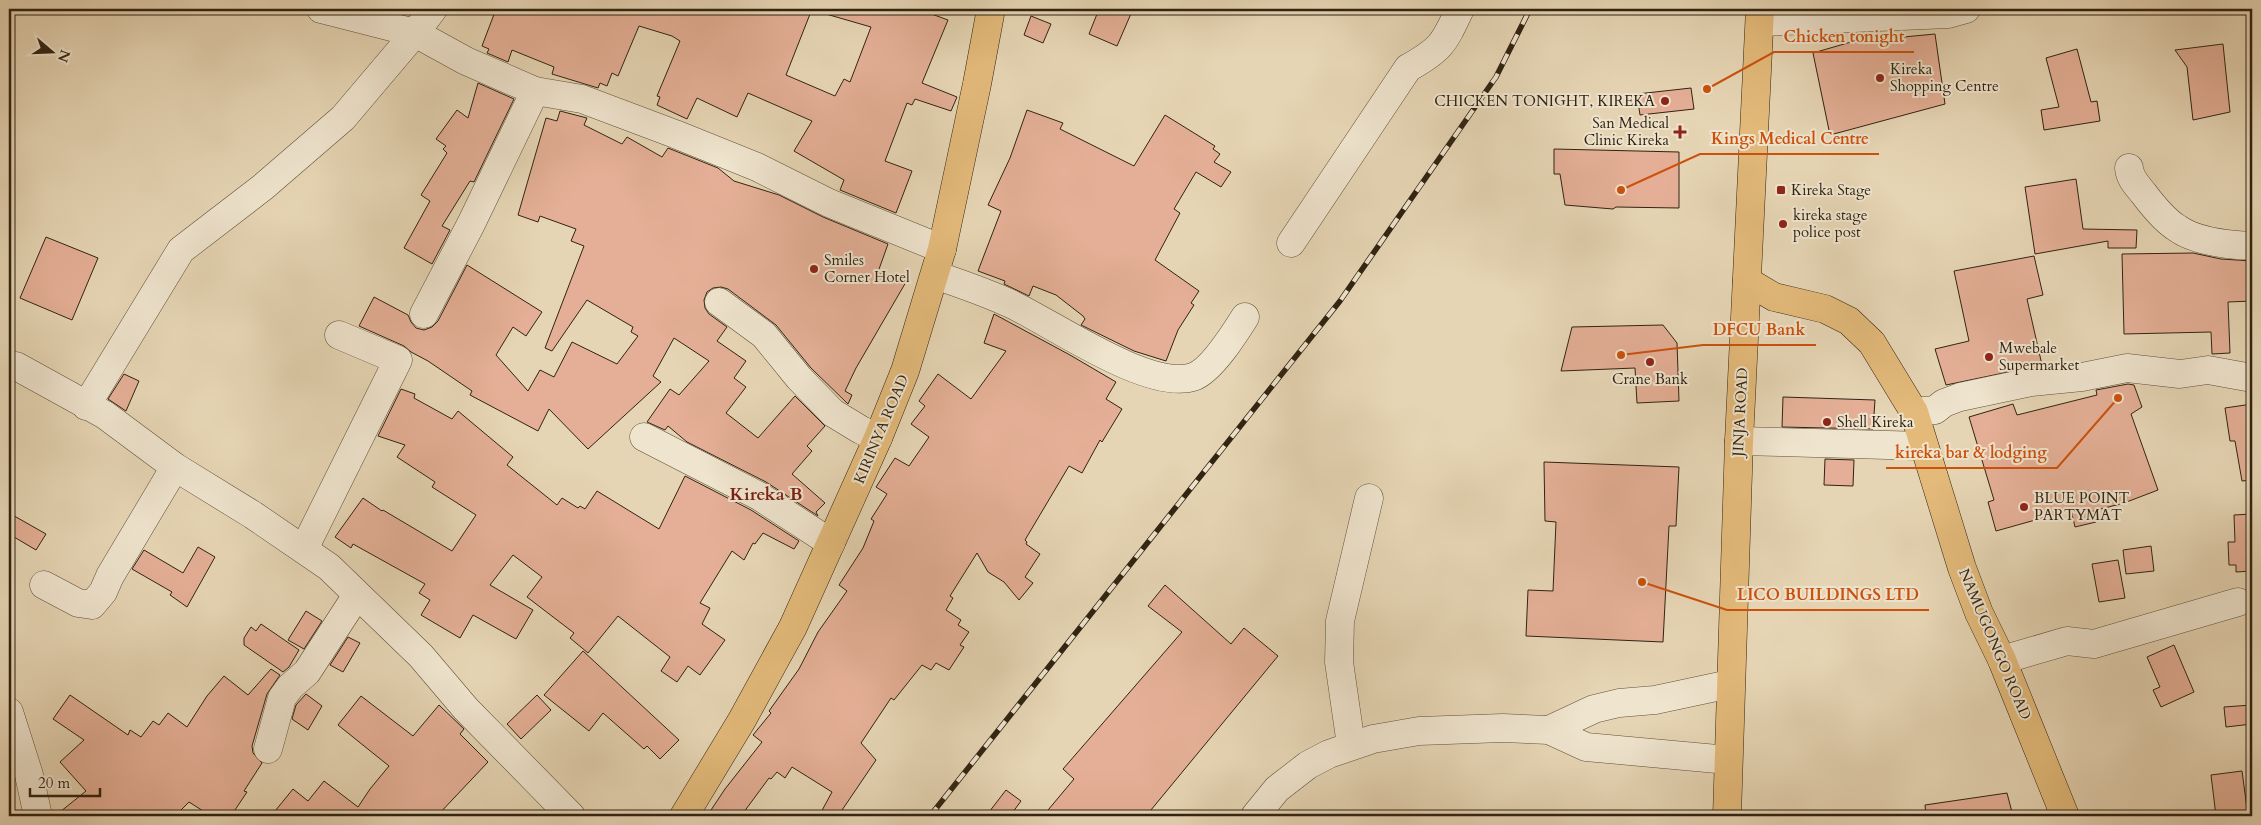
<svg xmlns="http://www.w3.org/2000/svg" width="2261" height="825" font-family="Cardo,serif">
  <style>
    .building { fill: #e4af96; stroke: #302312 }
    .lines { fill: none; stroke-linecap: round; stroke-linejoin: round }
    .minor-casing { stroke: #5e503a; stroke-width: 29 }
    .major-casing { stroke: #302312; stroke-width: 29 }
    .highway-casing { stroke: #302312; stroke-width: 29 }
    .minor { stroke: #efe4ce; stroke-width: 28 }
    .major { stroke: #e3ba7a; stroke-width: 28 }
    .highway { stroke: #e3ba7a; stroke-width: 28 }
    .rail-casing { stroke: #302312; stroke-width: 5.5 }
    .rail { stroke: #efe4ce; stroke-width: 4; stroke-dasharray: 11; stroke-linecap: butt }
    .poi-dot { fill: #8f2418; stroke: #efe4ce; stroke-width: 2 }
    .labels { text-anchor: middle; dominant-baseline: central; stroke-width: 4; stroke-linejoin: round; paint-order: stroke }
    .poi-label { font-size: 15px; fill: #302312; stroke: #efe4ce; text-anchor: start }
    .street-label { font-size: 15px; fill: #302312; stroke: #efe4ce }
    .quarter-label { font-size: 18px; font-weight: bold; fill: #7a1f14; stroke: #efe4ce }
    .leader { fill: none; stroke: #cc510d; stroke-width: 2 }
    .callout-dot { fill: #cc510d; stroke: #efe4ce; stroke-width: 2 }
    .callout-label { font-size: 16px; text-anchor: middle; font-weight: bold; fill: #cc510d; stroke: #efe4ce; stroke-width: 4; stroke-linejoin: round; paint-order: stroke }
  </style>
  <rect width="100%" height="100%" fill="#e6d5b4"/>
  <filter id="stains"><feTurbulence type="fractalNoise" baseFrequency=".004" numOctaves="4"/><feColorMatrix values="0 0 0 0 .2 0 0 0 0 .09 0 0 0 0 .02 0 0 0 .5 -.17"/></filter>
  <radialGradient id="worn" r=".72"><stop offset=".6" stop-color="#630" stop-opacity="0"/><stop offset="1" stop-color="#630" stop-opacity=".3"/></radialGradient>
  <!-- building -->
  <g class="building">
    <path d="M 496,9 L 812,9 L 786,75 L 835,96 L 844,79 L 850,82 L 871,27 L 826,14 L 826,9 L 918,9 L 948,20 L 922,83 L 957,97 L 951,111 L 915,99 L 912,105 L 907,103 L 885,161 L 912,171 L 896,213 L 840,190 L 844,180 L 794,151 L 812,121 L 748,93 L 737,117 L 697,98 L 687,119 L 657,105 L 660,97 L 657,96 L 680,41 L 672,36 L 639,26 L 618,76 L 612,73 L 607,86 L 600,83 L 598,88 L 552,74 L 554,67 L 512,50 L 508,62 L 487,53 L 489,49 L 482,46 Z"/>
    <path d="M 1099,9 L 1133,9 L 1117,46 L 1089,34 Z"/>
    <path d="M 1031,16 L 1051,24 L 1043,43 L 1024,35 Z"/>
    <path d="M 1935,34 L 1945,104 L 1830,135 L 1813,53 L 1851,42 Z"/>
    <path d="M 2223,44 L 2230,112 L 2193,120 L 2187,67 L 2175,50 Z"/>
    <path d="M 2077,49 L 2091,102 L 2097,101 L 2100,121 L 2044,130 L 2041,110 L 2059,107 L 2046,58 Z"/>
    <path d="M 478,83 L 514,99 L 474,182 L 470,181 L 442,226 L 450,230 L 432,264 L 404,248 L 430,201 L 421,195 L 447,153 L 443,149 L 446,146 L 436,139 L 457,110 L 468,118 Z"/>
    <path d="M 1691,88 L 1694,109 L 1640,115 L 1637,94 Z"/>
    <path d="M 1027,110 L 1063,123 L 1060,129 L 1134,166 L 1165,115 L 1215,146 L 1213,149 L 1220,154 L 1214,162 L 1231,172 L 1221,187 L 1196,172 L 1174,209 L 1180,213 L 1155,260 L 1199,291 L 1191,303 L 1194,305 L 1178,330 L 1166,361 L 1134,351 L 1081,325 L 1085,319 L 1083,316 L 1056,295 L 1033,286 L 1029,296 L 1004,284 L 1005,281 L 978,271 L 1001,211 L 988,205 L 1010,158 Z"/>
    <path d="M 560,111 L 587,118 L 584,125 L 622,144 L 627,137 L 662,157 L 668,148 L 718,168 L 734,181 L 779,195 L 823,217 L 888,244 L 878,272 L 906,282 L 856,368 L 845,391 L 852,395 L 848,404 L 811,368 L 776,325 L 728,289 L 721,287 L 713,288 L 707,292 L 704,300 L 705,308 L 709,314 L 727,327 L 717,341 L 746,361 L 734,378 L 746,387 L 726,413 L 758,438 L 795,396 L 825,426 L 807,446 L 812,451 L 792,474 L 825,503 L 816,512 L 818,516 L 766,482 L 687,442 L 668,426 L 665,430 L 647,422 L 670,389 L 679,395 L 709,361 L 674,338 L 653,376 L 661,382 L 588,449 L 549,409 L 538,431 L 470,395 L 472,391 L 428,361 L 411,352 L 404,346 L 359,326 L 374,297 L 408,315 L 411,322 L 416,328 L 424,330 L 432,327 L 438,321 L 467,265 L 542,312 L 526,336 L 513,327 L 496,355 L 528,391 L 540,370 L 554,377 L 572,342 L 617,364 L 638,336 L 631,332 L 633,327 L 587,300 L 552,351 L 545,348 L 584,246 L 571,241 L 576,229 L 540,216 L 538,222 L 518,215 L 546,118 L 557,121 Z"/>
    <path d="M 1554,149 L 1679,152 L 1679,208 L 1616,207 L 1613,209 L 1565,205 L 1560,174 L 1554,174 Z"/>
    <path d="M 2076,179 L 2083,229 L 2137,230 L 2136,248 L 2108,248 L 2108,241 L 2035,254 L 2025,187 Z"/>
    <path d="M 46,237 L 98,258 L 72,320 L 20,298 Z"/>
    <path d="M 2193,253 L 2221,259 L 2252,261 L 2252,301 L 2228,302 L 2230,353 L 2212,354 L 2211,332 L 2124,334 L 2122,254 Z"/>
    <path d="M 2034,256 L 2043,295 L 2027,299 L 2042,365 L 1946,385 L 1935,349 L 1969,341 L 1954,271 Z"/>
    <path d="M 994,314 L 1070,355 L 1116,382 L 1106,399 L 1122,409 L 1102,442 L 1100,440 L 1082,473 L 1069,466 L 1025,540 L 1027,542 L 1026,544 L 1040,554 L 1025,577 L 1033,583 L 1019,600 L 1004,582 L 988,572 L 977,553 L 950,596 L 953,598 L 946,610 L 961,620 L 958,625 L 969,632 L 960,645 L 964,647 L 949,670 L 936,663 L 931,670 L 922,665 L 894,700 L 891,698 L 861,743 L 876,760 L 838,816 L 819,816 L 832,792 L 792,767 L 785,778 L 777,772 L 771,779 L 769,778 L 741,816 L 707,816 L 725,789 L 762,742 L 753,735 L 771,713 L 769,711 L 799,669 L 818,632 L 847,591 L 839,585 L 863,548 L 874,521 L 871,519 L 887,494 L 876,487 L 895,458 L 909,466 L 929,437 L 911,424 L 925,406 L 919,401 L 938,374 L 971,399 L 1006,351 L 984,343 Z"/>
    <path d="M 1663,325 L 1677,343 L 1679,401 L 1637,403 L 1635,368 L 1561,371 L 1572,327 Z"/>
    <path d="M 124,374 L 139,381 L 126,411 L 108,399 Z"/>
    <path d="M 2128,384 L 2134,385 L 2142,407 L 2131,414 L 2158,490 L 2124,503 L 2093,511 L 2096,522 L 2075,527 L 2071,510 L 1996,531 L 1988,502 L 1994,500 L 1969,417 L 2013,404 L 2017,415 L 2097,395 L 2096,390 Z"/>
    <path d="M 401,389 L 415,394 L 414,398 L 452,419 L 458,411 L 513,457 L 507,465 L 557,505 L 562,498 L 578,508 L 580,506 L 585,509 L 597,491 L 659,529 L 685,476 L 751,510 L 799,541 L 794,549 L 763,533 L 755,544 L 753,543 L 744,560 L 732,551 L 700,603 L 710,608 L 702,624 L 725,640 L 700,675 L 688,666 L 677,682 L 661,671 L 670,657 L 618,616 L 588,653 L 570,638 L 574,633 L 527,597 L 542,577 L 513,555 L 490,585 L 533,610 L 516,639 L 473,615 L 460,638 L 421,615 L 430,600 L 419,593 L 425,584 L 353,544 L 351,548 L 335,537 L 363,498 L 382,511 L 383,510 L 452,551 L 476,515 L 432,487 L 435,482 L 397,457 L 405,445 L 378,436 Z"/>
    <path d="M 1783,397 L 1875,400 L 1873,429 L 1782,427 Z"/>
    <path d="M 2252,404 L 2252,480 L 2242,481 L 2235,441 L 2230,441 L 2225,408 Z"/>
    <path d="M 1825,459 L 1854,460 L 1853,486 L 1824,485 Z"/>
    <path d="M 1544,462 L 1679,467 L 1676,526 L 1669,526 L 1663,642 L 1526,636 L 1528,590 L 1553,591 L 1556,522 L 1545,521 Z"/>
    <path d="M 9,513 L 46,534 L 36,550 L 9,534 Z"/>
    <path d="M 2252,514 L 2252,571 L 2236,572 L 2236,565 L 2229,565 L 2228,542 L 2235,542 L 2234,515 Z"/>
    <path d="M 2151,546 L 2154,571 L 2126,574 L 2123,550 Z"/>
    <path d="M 198,547 L 215,557 L 187,607 L 170,595 L 172,592 L 132,569 L 144,550 L 183,573 Z"/>
    <path d="M 2118,560 L 2125,598 L 2099,602 L 2092,564 Z"/>
    <path d="M 1165,585 L 1231,644 L 1244,628 L 1278,656 L 1146,816 L 1043,816 L 1074,779 L 1063,769 L 1182,632 L 1148,606 Z"/>
    <path d="M 306,611 L 322,621 L 304,649 L 288,640 Z"/>
    <path d="M 261,624 L 299,650 L 289,667 L 283,672 L 244,645 L 244,638 L 251,627 L 256,631 Z"/>
    <path d="M 348,637 L 360,643 L 343,672 L 330,665 Z"/>
    <path d="M 2174,645 L 2194,692 L 2161,707 L 2153,690 L 2160,687 L 2147,657 Z"/>
    <path d="M 583,651 L 679,740 L 660,759 L 647,746 L 644,749 L 603,713 L 589,731 L 544,695 Z"/>
    <path d="M 271,669 L 280,675 L 267,694 L 252,746 L 253,753 L 262,763 L 244,791 L 247,792 L 231,816 L 211,816 L 189,802 L 175,816 L 55,816 L 86,791 L 60,762 L 84,740 L 53,719 L 70,695 L 128,735 L 130,730 L 141,737 L 153,721 L 159,725 L 168,713 L 187,727 L 207,696 L 224,676 L 248,695 Z"/>
    <path d="M 306,694 L 322,706 L 308,730 L 292,719 L 296,705 Z"/>
    <path d="M 537,695 L 551,710 L 521,739 L 507,724 Z"/>
    <path d="M 361,696 L 413,736 L 439,705 L 464,729 L 460,734 L 488,762 L 437,816 L 271,816 L 293,789 L 308,801 L 324,781 L 358,807 L 370,789 L 389,766 L 338,725 Z"/>
    <path d="M 2252,705 L 2252,724 L 2226,727 L 2224,707 Z"/>
    <path d="M 2242,771 L 2248,816 L 2216,816 L 2211,775 Z"/>
    <path d="M 1006,790 L 1021,801 L 1010,816 L 986,816 Z"/>
    <path d="M 2007,793 L 2013,816 L 1926,816 L 1925,805 Z"/>
  </g>
  <g class="lines">
    <defs>
      <g id="minor">
        <path d="M 321,9 L 415,33 L 466,61 L 535,91 L 582,99 L 675,134 L 757,167 L 829,203 L 942,249"/>
        <path d="M 1760,22 L 1948,14 L 1966,9"/>
        <path d="M 2129,168 C 2130,179 2137,185 2144,194 C 2153,206 2164,220 2177,228 C 2196,242 2229,245 2252,246"/>
        <path d="M 1291,243 L 1408,68 C 1442,49 1444,43 1460,9"/>
        <path d="M 935,275 C 961,284 988,293 1013,305 C 1055,325 1149,391 1193,377 C 1211,371 1235,333 1245,317"/>
        <path d="M 719,302 L 764,335 L 799,378 L 833,413 L 861,430 L 878,438"/>
        <path d="M 424,314 L 471,224 L 535,91"/>
        <path d="M 16,366 L 105,415 L 175,467 L 253,515 L 329,567 L 421,656 L 466,709 L 571,816"/>
        <path d="M 86,406 L 181,250 L 263,187 L 343,118 L 415,33 L 433,9"/>
        <path d="M 1914,412 L 1935,410 L 1944,403 L 1960,397 L 2031,382 L 2082,377 L 2127,368 L 2180,374 L 2208,370 L 2252,378"/>
        <path d="M 644,437 L 759,496 L 831,543"/>
        <path d="M 1739,441 L 1924,446"/>
        <path d="M 304,549 L 398,360 L 339,335"/>
        <path d="M 44,585 L 78,603 L 92,605 L 103,592 L 110,576 L 175,467"/>
        <path d="M 2002,660 L 2067,641 L 2094,644 L 2238,602"/>
        <path d="M 9,712 L 29,775 L 38,816"/>
        <path d="M 1549,730 L 1594,709 L 1619,703 L 1655,700 L 1730,684"/>
        <path d="M 1351,745 L 1339,662 L 1340,621 L 1369,498"/>
        <path d="M 268,749 L 282,698 L 290,687 L 307,672 L 357,595"/>
        <path d="M 1255,816 L 1277,789 L 1308,765 L 1329,754 L 1373,739 L 1419,731 L 1503,728 L 1549,730 L 1586,747 L 1728,760"/>
      </g>
      <g id="major">
        <path d="M 1747,281 L 1774,297 L 1825,309 L 1849,321 L 1872,343 L 1914,412 L 1962,568 L 1979,613 L 2002,660 L 2065,816"/>
        <path d="M 684,816 L 742,720 L 793,627 L 878,438 L 905,371 L 942,249 L 977,84 L 991,9"/>
      </g>
      <path id="highway" d="M 1727,816 L 1739,441 L 1760,9"/>
    </defs>
    <!-- minor casing -->
    <use href="#minor" class="minor-casing"/>
    <!-- major casing -->
    <use href="#major" class="major-casing"/>
    <!-- highway casing -->
    <use href="#highway" class="highway-casing"/>
    <!-- minor -->
    <use href="#minor" class="minor"/>
    <!-- major -->
    <use href="#major" class="major"/>
    <!-- highway -->
    <use href="#highway" class="highway"/>
    <defs>
      <path id="rail" d="M 930,816 L 1340,301 L 1496,77 L 1530,9"/>
    </defs>
    <!-- rail casing -->
    <use href="#rail" class="rail-casing"/>
    <!-- rail -->
    <use href="#rail" class="rail"/>
  </g>
  <!-- markers -->
  <g class="poi-dot">
    <circle cx="1880" cy="78" r="5"/>
    <circle cx="1665" cy="101" r="5"/>
    <path d="M1677.5 124.5h5v5h5v5h-5v5h-5v-5h-5v-5h5z"/>
    <rect x="1776" y="185" width="10" height="10" rx="2.5"/>
    <circle cx="1783" cy="224" r="5"/>
    <circle cx="814" cy="269" r="5"/>
    <circle cx="1989" cy="357" r="5"/>
    <circle cx="1650" cy="362" r="5"/>
    <circle cx="1827" cy="422" r="5"/>
    <circle cx="2024" cy="507" r="5"/>
  </g>
  <g class="labels">
    <!-- poi labels -->
    <g class="poi-label">
      <text x="1890" y="69">Kireka<tspan x="1890" dy="17">Shopping Centre</tspan></text>
      <text x="1655" y="101" text-anchor="end">CHICKEN TONIGHT, KIREKA</text>
      <text x="1669" y="123" text-anchor="end">San Medical<tspan x="1669" dy="17">Clinic Kireka</tspan></text>
      <text x="1791" y="190">Kireka Stage</text>
      <text x="1793" y="215">kireka stage<tspan x="1793" dy="17">police post</tspan></text>
      <text x="824" y="260">Smiles<tspan x="824" dy="17">Corner Hotel</tspan></text>
      <text x="1999" y="348">Mwebale<tspan x="1999" dy="17">Supermarket</tspan></text>
      <text x="1650" y="379" text-anchor="middle">Crane Bank</text>
      <text x="1837" y="422">Shell Kireka</text>
      <text x="2034" y="498">BLUE POINT<tspan x="2034" dy="17">PARTYMAT</tspan></text>
    </g>
    <!-- street labels -->
    <g class="street-label">
      <text transform="translate(1740 412) rotate(-87)">JINJA ROAD</text>
      <text transform="translate(881 429) rotate(-67)">KIRINYA ROAD</text>
      <text transform="translate(1995 644) rotate(67)">NAMUGONGO ROAD</text>
    </g>
    <!-- quarter labels -->
    <g class="quarter-label">
      <text x="766" y="494">Kireka B</text>
    </g>
  </g>
  <!-- callouts -->
  <path class="leader" d="M1707 89L1774 52H1914M1621 190L1700 154H1879M1621 355L1703 345H1816M2118 398L2057 468H1886M1642 582L1727 610H1929"/>
  <g class="callout-dot">
    <circle cx="1707" cy="89" r="5"/>
    <circle cx="1621" cy="190" r="5"/>
    <circle cx="1621" cy="355" r="5"/>
    <circle cx="2118" cy="398" r="5"/>
    <circle cx="1642" cy="582" r="5"/>
  </g>
  <g class="callout-label">
    <text x="1844" y="42">Chicken tonight</text>
    <text x="1790" y="144">Kings Medical Centre</text>
    <text x="1759" y="335">DFCU Bank</text>
    <text x="1971" y="458">kireka bar &amp; lodging</text>
    <text x="1828" y="600">LICO BUILDINGS LTD</text>
  </g>
  <!-- margin -->
  <rect width="2261" height="825" fill="none" stroke="#e6d5b4" stroke-width="30"/>
  <rect x="10" y="10" width="2241" height="805" fill="none" stroke="#302312" stroke-width="2.5"/>
  <rect x="15" y="15" width="2231" height="795" fill="none" stroke="#302312"/>
  <!-- north arrow -->
  <g transform="translate(52 52) rotate(109)" stroke="#efe4ce" stroke-width="4" paint-order="stroke">
  <path d="M0-4L9 19L0 12L-9 19Z" fill="#302312"/>
  <text y="-8" font-size="14" font-weight="bold" text-anchor="middle" fill="#302312">N</text>
  </g>
  <!-- scale -->
  <path d="M30 788v8h70v-8" fill="none" stroke="#302312" stroke-width="2.5"/>
  <text x="38" y="788" font-size="15" fill="#302312" stroke="#efe4ce" stroke-width="4" paint-order="stroke">20 m</text>
  <rect width="100%" height="100%" filter="url(#stains)"/>
  <rect width="100%" height="100%" fill="url(#worn)"/>
</svg>
